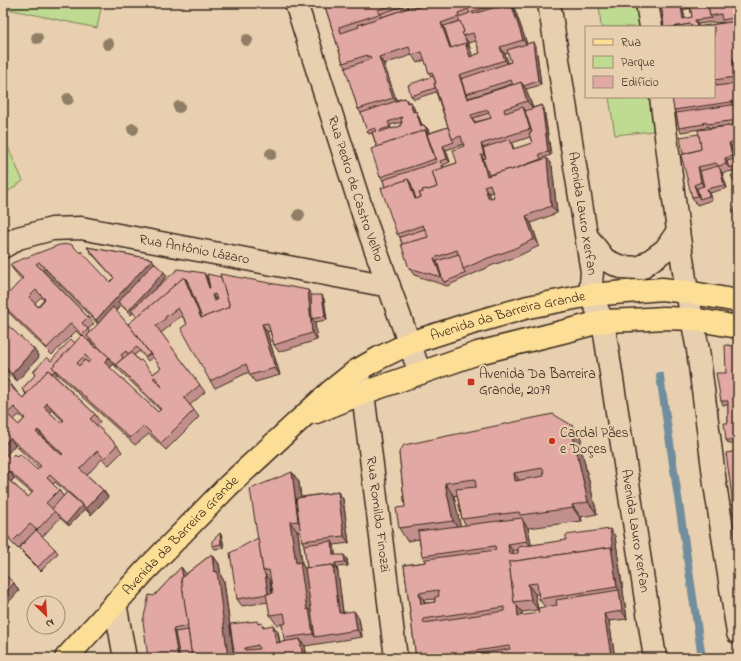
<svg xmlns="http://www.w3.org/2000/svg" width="741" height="661" font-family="'Indie Flower',sans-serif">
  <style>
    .green { fill: #bfda91; stroke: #7d8258 }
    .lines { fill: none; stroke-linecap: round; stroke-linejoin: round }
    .stream { stroke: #6f8e9d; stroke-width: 8 }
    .minor-casing { stroke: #3b2a1e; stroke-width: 25 }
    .major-casing { stroke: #3b2a1e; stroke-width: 25 }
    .minor { stroke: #e7cfaf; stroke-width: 22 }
    .major { stroke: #fcde96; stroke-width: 22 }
    .tree { fill: #907e66 }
    .wall { fill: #c2908c; stroke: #3b2a1e; fill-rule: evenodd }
    .shaded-wall { fill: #9e7672; stroke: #3b2a1e }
    .building { fill: #e2a8a3; stroke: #3b2a1e; fill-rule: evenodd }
    .poi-dot { fill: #c8321e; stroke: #e7cfaf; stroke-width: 1.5 }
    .labels { text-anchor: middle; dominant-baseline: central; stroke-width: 4; stroke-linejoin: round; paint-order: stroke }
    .street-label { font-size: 14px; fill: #3b2a1e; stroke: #e7cfaf }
    .poi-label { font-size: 14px; fill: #3b2a1e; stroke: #e7cfaf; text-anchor: start }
  </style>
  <rect width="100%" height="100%" fill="#e7cfaf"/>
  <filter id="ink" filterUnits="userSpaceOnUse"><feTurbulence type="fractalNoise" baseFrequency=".025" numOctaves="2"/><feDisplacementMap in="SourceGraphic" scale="8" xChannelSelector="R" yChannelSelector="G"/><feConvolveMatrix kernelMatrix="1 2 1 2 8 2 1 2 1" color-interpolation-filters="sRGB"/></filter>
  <g filter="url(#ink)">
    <!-- green -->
    <g class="green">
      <path d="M 3,3 L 102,3 L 97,28 L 3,8 Z"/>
      <path d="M 599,3 L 652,3 L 653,27 L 601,27 Z"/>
      <path d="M 609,97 L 654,97 L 653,131 L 615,135 Z"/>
      <path d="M 3,136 L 23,181 L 3,195 Z"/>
    </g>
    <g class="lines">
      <!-- stream -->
      <path class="stream" d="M 660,376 L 702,658"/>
      <defs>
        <g id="minor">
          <path id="s1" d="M 296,3 L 365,220 L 420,373"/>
          <path id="s2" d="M 549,3 L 592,272 L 590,295 L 603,321 L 655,658"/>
          <path d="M 647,3 L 651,27"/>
          <path d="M 661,97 L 678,231 L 687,292 L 698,350 L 715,484 L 738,633"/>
          <path d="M 588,238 L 605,260 L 621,267 L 640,268 L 665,250 L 678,231"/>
          <path id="s3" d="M 3,247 L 18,238 L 52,229 L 81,228 L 389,286"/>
          <path id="s4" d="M 358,376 L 363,393 L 396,658"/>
          <path d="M 115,603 L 125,658"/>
        </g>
        <g id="major">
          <path d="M 316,412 L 363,393 L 478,353 L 574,329 L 603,321 L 630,320 L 664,318 L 693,319 L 738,327"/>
          <path id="s5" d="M 66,658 L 145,571 L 228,486 L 331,391 L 356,371 L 379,358 L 410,343 L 469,324 L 528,307 L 590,295 L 662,289 L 687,292 L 738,301"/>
        </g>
      </defs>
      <!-- minor casing -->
      <use href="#minor" class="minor-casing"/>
      <!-- major casing -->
      <use href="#major" class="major-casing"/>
      <!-- minor -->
      <use href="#minor" class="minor"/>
      <!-- major -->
      <use href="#major" class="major"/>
    </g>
    <!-- trees -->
    <g class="tree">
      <circle cx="37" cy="38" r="6"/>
      <circle cx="247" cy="40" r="6"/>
      <circle cx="108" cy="44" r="6"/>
      <circle cx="68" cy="99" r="6"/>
      <circle cx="179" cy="107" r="6"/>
      <circle cx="133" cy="129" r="6"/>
      <circle cx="271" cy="154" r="6"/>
      <circle cx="299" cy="215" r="6"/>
    </g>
    <!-- wall -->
    <g class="wall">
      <path d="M 324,3 L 527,3 L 514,7 L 515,10 L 527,44 L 533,42 L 536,46 L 541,85 L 526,89 L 532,108 L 542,105 L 544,109 L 551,155 L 542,158 L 543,160 L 552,166 L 557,213 L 531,223 L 539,246 L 516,257 L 493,265 L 447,286 L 414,275 L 409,268 L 400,237 L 397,234 L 385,187 L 383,180 L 380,177 L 377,147 L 372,133 L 369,134 L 367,131 L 361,113 L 358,109 L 346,67 L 343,63 ZM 422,4 L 423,6 L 415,8 L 414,7 ZM 476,41 L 480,53 L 472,56 L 468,42 L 468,43 ZM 508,53 L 511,62 L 508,63 L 505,54 ZM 412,55 L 417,63 L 425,60 L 429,73 L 431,76 L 411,96 L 414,99 L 436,92 L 448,127 L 429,133 L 428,129 L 425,126 L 422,125 L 418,115 L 415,112 L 413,105 L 410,102 L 408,102 L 405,98 L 396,100 L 384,64 ZM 512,84 L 513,85 L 469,98 ZM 402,122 L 402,123 L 401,126 L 392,129 L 391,128 L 390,125 ZM 530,137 L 532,143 L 514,149 L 512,143 ZM 464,144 L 464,146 L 457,163 L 444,167 L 443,165 L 450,162 L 446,150 ZM 493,192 L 494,197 L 491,198 L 489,193 Z"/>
      <path d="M 661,3 L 738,3 L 738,124 L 709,128 L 708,126 L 706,127 L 706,128 L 681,132 L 679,128 L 676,113 L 674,110 L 714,97 L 714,27 L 664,27 ZM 690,8 L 692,17 L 685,19 L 683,10 ZM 714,22 L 715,23 L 724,22 L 725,23 L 698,27 L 698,24 Z"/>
      <path d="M 738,125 L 738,170 L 722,173 L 727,188 L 710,193 L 712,200 L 697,205 L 692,197 L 683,154 L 699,134 Z"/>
      <path d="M 738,203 L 738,215 L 735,214 L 733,210 Z"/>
      <path d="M 87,247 L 152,259 L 154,263 L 167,276 L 150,294 L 207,277 L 210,288 L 311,295 L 324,299 L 327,320 L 315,322 L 317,340 L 279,352 L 274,345 L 270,331 L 267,332 L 280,375 L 255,382 L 250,375 L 249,372 L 215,388 L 210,381 L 187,324 L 182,316 L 170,324 L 171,325 L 161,333 L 205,392 L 190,405 L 199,417 L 166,450 L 149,434 L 135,445 L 57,374 L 55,376 L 95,414 L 100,422 L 96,425 L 117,445 L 122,452 L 109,465 L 102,459 L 87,475 L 103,490 L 108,497 L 91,515 L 85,509 L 69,526 L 60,518 L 42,537 L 55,549 L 58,553 L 41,571 L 22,552 L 19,548 L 35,531 L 18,549 L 3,534 L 3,502 L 4,501 L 3,501 L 3,376 L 16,391 L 23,398 L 26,394 L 22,389 L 35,375 L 33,372 L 51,361 L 75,343 L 81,336 L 76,331 L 52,355 L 6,310 L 3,313 L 3,292 L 7,295 L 22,280 L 15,272 L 10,265 L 80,253 L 110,282 L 114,278 L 92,254 ZM 44,269 L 98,324 L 90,333 L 88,329 L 94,324 L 88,317 L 43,270 ZM 41,297 L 44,300 L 38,307 L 35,303 ZM 121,305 L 131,315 L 133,312 L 137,317 L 131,328 L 116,311 ZM 89,340 L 97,348 L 97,349 L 88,341 ZM 146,348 L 161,368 L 153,374 L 139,361 L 134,355 L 140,351 L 148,361 L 153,357 ZM 113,364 L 160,410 L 158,412 L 110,368 ZM 52,410 L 63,421 L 61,423 L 50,413 ZM 19,415 L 24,419 L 19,425 L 13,420 ZM 42,437 L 43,437 L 62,455 ZM 15,445 L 39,468 L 37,470 L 10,458 L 6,455 ZM 14,478 L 32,493 L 28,497 L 11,482 ZM 55,482 L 67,493 L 63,496 L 59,490 L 53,484 Z"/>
      <path d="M 3,321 L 39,357 L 17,381 L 3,368 Z"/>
      <path d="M 738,347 L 738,444 L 729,444 L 726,440 L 728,423 L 728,405 L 723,405 L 721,401 L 726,373 Z"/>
      <path d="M 582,438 L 580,444 L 597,514 L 581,517 L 582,521 L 528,528 L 531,545 L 615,536 L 627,619 L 609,621 L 615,658 L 416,658 L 404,565 L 426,562 L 422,556 L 419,539 L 407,541 L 399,528 L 405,507 L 399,453 ZM 457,495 L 462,519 L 466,525 L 460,526 L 454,496 ZM 518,550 L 518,553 L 513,554 L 513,551 ZM 535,594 L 539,594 L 539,599 L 545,607 L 539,613 L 522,616 L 522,612 L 538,610 ZM 435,599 L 435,602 L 425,603 L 424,600 Z"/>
      <path d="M 292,472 L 299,482 L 301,497 L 338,492 L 343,499 L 349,543 L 334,545 L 335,555 L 347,559 L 348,566 L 337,567 L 343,612 L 359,618 L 362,637 L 305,646 L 307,658 L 235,658 L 259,623 L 264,626 L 278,632 L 280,642 L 286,641 L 284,638 L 282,624 L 277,625 L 270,615 L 268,602 L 242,606 L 237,599 L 258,538 ZM 298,532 L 301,532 L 302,541 L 304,545 L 307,568 L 306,570 L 302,564 ZM 270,581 L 271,581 L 273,593 L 272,593 Z"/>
      <path d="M 220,533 L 222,537 L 224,548 L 215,549 L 212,546 Z"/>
      <path d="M 212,554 L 219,564 L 221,576 L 224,581 L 234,658 L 148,658 L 154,596 L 181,567 L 186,574 Z"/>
    </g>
    <!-- shaded-wall -->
    <g class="shaded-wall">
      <path d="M 511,3 L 515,10 L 528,47 L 523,40 Z"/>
      <path d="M 681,6 L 683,10 L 686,23 L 683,19 Z"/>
      <path d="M 695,20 L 698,24 L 698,27 L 697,27 Z"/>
      <path d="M 441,23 L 446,30 L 452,52 L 450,48 Z"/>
      <path d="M 465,38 L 468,42 L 475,64 L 470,57 L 465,43 Z"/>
      <path d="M 533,42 L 536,46 L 541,85 L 538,81 Z"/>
      <path d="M 500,47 L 505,54 L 510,67 L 505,60 Z"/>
      <path d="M 379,57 L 384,64 L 398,105 L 393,98 Z"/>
      <path d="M 733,59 L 738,67 L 734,68 Z"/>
      <path d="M 735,72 L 738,76 L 738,80 L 736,77 Z"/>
      <path d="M 459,75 L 464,83 L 466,94 L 469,98 L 472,106 L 467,99 Z"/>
      <path d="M 521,82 L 526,89 L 533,108 L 527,101 Z"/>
      <path d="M 410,102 L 413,105 L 416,116 L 413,112 Z"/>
      <path d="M 542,105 L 544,109 L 551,155 L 548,152 Z"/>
      <path d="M 523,107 L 528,114 L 535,136 L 530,129 Z"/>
      <path d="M 416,111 L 418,115 L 423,129 L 421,126 Z"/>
      <path d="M 425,126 L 428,129 L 431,137 L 428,134 Z"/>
      <path d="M 425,130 L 430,138 L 440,166 L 435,159 Z"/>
      <path d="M 729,143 L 734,150 L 737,163 L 732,156 Z"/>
      <path d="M 481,144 L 486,152 L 489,162 L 484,155 Z"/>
      <path d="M 443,146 L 446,150 L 450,162 L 447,159 Z"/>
      <path d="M 481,155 L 486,163 L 491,179 L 487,176 Z"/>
      <path d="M 547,158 L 552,166 L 557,213 L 551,206 Z"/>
      <path d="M 725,158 L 730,165 L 729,168 L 726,164 Z"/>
      <path d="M 698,167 L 703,175 L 706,190 L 701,182 Z"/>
      <path d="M 720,169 L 722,173 L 727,188 L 724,185 Z"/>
      <path d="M 408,179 L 413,186 L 417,203 L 415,199 Z"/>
      <path d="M 694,185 L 699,192 L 700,199 L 698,196 Z"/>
      <path d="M 484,186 L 489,193 L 494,206 L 489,199 Z"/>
      <path d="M 707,189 L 710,193 L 712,200 L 709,196 Z"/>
      <path d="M 526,216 L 531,223 L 539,246 L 534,239 Z"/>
      <path d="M 434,258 L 439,265 L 445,283 L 441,277 Z"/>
      <path d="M 152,259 L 157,266 L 118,302 L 121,305 L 101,327 L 96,320 Z"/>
      <path d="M 164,272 L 167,276 L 131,315 L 128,311 Z"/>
      <path d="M 204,273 L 207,277 L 211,292 L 209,288 Z"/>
      <path d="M 184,277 L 189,284 L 204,321 L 201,318 Z"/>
      <path d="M 308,290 L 313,297 L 312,319 L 315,322 L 317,340 L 312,333 Z"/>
      <path d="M 212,295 L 215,298 L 217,305 L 214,301 Z"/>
      <path d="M 322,295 L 324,299 L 327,320 L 325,316 Z"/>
      <path d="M 3,306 L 6,310 L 3,313 Z"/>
      <path d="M 262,324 L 267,332 L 280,375 L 275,368 Z"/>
      <path d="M 34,349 L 39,357 L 17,381 L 12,374 Z"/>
      <path d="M 109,357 L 114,364 L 109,369 L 104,362 Z"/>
      <path d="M 55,370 L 57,374 L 32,400 L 30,397 Z"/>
      <path d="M 11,384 L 16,391 L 15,393 L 10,386 Z"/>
      <path d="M 47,403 L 52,410 L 49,414 L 44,407 Z"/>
      <path d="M 573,426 L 582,438 L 580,444 L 597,514 L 588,502 L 572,431 Z"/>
      <path d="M 38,430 L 43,437 L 41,439 L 36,432 Z"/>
      <path d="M 10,438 L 15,445 L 5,457 L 3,454 L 3,446 Z"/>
      <path d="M 9,471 L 14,478 L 9,484 L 4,476 Z"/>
      <path d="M 292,472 L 299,482 L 305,532 L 298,521 Z"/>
      <path d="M 514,473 L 523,485 L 515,481 Z"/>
      <path d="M 445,483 L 454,496 L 462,533 L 453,521 Z"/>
      <path d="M 103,490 L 108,497 L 91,515 L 86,508 Z"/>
      <path d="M 338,492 L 343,499 L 349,543 L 344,536 Z"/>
      <path d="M 82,505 L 85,509 L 69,526 L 67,523 Z"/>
      <path d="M 572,505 L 581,517 L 582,521 L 573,508 Z"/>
      <path d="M 523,521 L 528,528 L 532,548 L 527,541 Z"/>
      <path d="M 290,522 L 298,532 L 302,564 L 307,572 L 315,637 L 313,634 L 296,563 Z"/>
      <path d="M 610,529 L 615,536 L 627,619 L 622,611 L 619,590 L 617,587 L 611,547 Z"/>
      <path d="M 220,533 L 222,537 L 224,548 L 221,544 Z"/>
      <path d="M 4,541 L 10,549 L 3,556 L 3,543 Z"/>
      <path d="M 332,541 L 334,545 L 336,559 L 333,555 Z"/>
      <path d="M 508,544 L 513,551 L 514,561 L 509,554 Z"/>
      <path d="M 212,554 L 219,564 L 221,576 L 224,581 L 234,658 L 228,658 Z"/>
      <path d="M 344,555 L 347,559 L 348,566 L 345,562 Z"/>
      <path d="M 335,563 L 337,567 L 338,572 L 335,568 Z"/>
      <path d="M 333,565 L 338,572 L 344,620 L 339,613 Z"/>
      <path d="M 181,567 L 186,574 L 196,658 Z"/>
      <path d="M 265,574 L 270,581 L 273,601 L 268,594 Z"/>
      <path d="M 14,583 L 19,591 L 6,605 L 3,600 L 3,595 Z"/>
      <path d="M 528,584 L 535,594 L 538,610 L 531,600 Z"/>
      <path d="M 419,593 L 424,600 L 426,611 L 421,604 Z"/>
      <path d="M 517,606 L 522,612 L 523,623 L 518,616 Z"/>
      <path d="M 354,611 L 359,618 L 362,637 L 357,630 Z"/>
      <path d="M 604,614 L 609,621 L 615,658 L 613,658 L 611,655 Z"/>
      <path d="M 273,625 L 278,632 L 281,650 L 276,643 Z"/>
      <path d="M 173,629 L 178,636 L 182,658 L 178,658 Z"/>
      <path d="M 300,639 L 305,646 L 307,658 L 303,658 Z"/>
    </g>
    <!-- building -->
    <g class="building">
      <path d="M 324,3 L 399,3 L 377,10 L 379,14 L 339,27 L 341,33 L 359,27 L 358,25 L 414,6 L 415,8 L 423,6 L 422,3 L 500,3 L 472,12 L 473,14 L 509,3 L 511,3 L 523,40 L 500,47 L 505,60 L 459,75 L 467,99 L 521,82 L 527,101 L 504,109 L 505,113 L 523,107 L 530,129 L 481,144 L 484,155 L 481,155 L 487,176 L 510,169 L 511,170 L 547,158 L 551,206 L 526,216 L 534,239 L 511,250 L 488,258 L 463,269 L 457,250 L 434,258 L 441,277 L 409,268 L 401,244 L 428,237 L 423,225 L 397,234 L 381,188 L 408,179 L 415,199 L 421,197 L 419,193 L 423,192 L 422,190 L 427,189 L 428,190 L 437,187 L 432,171 L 457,163 L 453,150 L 464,146 L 461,136 L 452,139 L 434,83 L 436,83 L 432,72 L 429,73 L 422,52 L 412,55 L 409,47 L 379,57 L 393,98 L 358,109 L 345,68 L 371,59 L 370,56 L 368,57 L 367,55 L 343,63 ZM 468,9 L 470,13 L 459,17 L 458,13 ZM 458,17 L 464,32 L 462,33 L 463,36 L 473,33 L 480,53 L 470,57 L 465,43 L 450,48 L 441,23 ZM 488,110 L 491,118 L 474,123 L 471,115 ZM 490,184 L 494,197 L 489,199 L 484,186 Z"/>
      <path d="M 661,3 L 708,3 L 710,16 L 712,18 L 695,20 L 697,27 L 692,27 L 690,24 L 673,27 L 664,27 ZM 690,4 L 692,17 L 683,19 L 681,6 Z"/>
      <path d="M 708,3 L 738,3 L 738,17 L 722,20 L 721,14 L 710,16 Z"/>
      <path d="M 407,5 L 408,8 L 381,17 L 380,14 Z"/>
      <path d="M 460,21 L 464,32 L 462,33 L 465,38 L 468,47 L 465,43 L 451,48 L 444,26 Z"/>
      <path d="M 738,21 L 738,59 L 733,59 L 734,68 L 738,67 L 738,71 L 735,72 L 736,77 L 714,80 L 714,27 L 696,27 Z"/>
      <path d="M 690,24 L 691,27 L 673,27 Z"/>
      <path d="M 533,42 L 538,81 L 524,86 L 521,82 L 513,85 L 511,80 L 466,94 L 461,79 L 511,62 L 507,50 Z"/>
      <path d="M 738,62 L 738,68 L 738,67 L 736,68 L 735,63 Z"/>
      <path d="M 433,76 L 436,83 L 434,83 L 435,88 L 411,96 L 408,85 Z"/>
      <path d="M 714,83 L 716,83 L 716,86 L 738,83 L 738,101 L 674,110 L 672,97 L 714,97 Z"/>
      <path d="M 405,98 L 407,103 L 410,102 L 413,112 L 416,111 L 421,126 L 423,124 L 424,126 L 425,126 L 428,134 L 427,134 L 425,130 L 377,147 L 372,132 L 376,131 L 375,128 L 367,131 L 361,113 ZM 402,117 L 403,118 L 401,118 L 402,123 L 400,124 L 401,126 L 392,129 L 392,128 L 380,132 L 380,130 L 390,127 L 388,122 Z"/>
      <path d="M 738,104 L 738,120 L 707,124 L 706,122 L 703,123 L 704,124 L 679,128 L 676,113 Z"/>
      <path d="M 542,105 L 548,152 L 539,154 L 541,159 L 511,170 L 510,169 L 489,175 L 483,159 L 486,158 L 483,148 L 510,139 L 513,149 L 532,143 L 529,133 L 532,132 L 525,111 Z"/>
      <path d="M 489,113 L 491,118 L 475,122 L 473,118 Z"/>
      <path d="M 738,125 L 738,142 L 729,143 L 732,156 L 725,158 L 726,164 L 718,166 L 716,163 L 698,167 L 701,182 L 694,185 L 698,196 L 692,197 L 681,155 L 701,149 L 698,130 Z"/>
      <path d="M 448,127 L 452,139 L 454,142 L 443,146 L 447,159 L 440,161 L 443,168 L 432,171 L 437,187 L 428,190 L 427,189 L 422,190 L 423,192 L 419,193 L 421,197 L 416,199 L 411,183 L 408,179 L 385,187 L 383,180 L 437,162 L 427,134 Z"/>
      <path d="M 425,130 L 435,159 L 380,177 L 371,149 Z"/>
      <path d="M 699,134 L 701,149 L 683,154 L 680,137 Z"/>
      <path d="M 731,146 L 738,146 L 738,166 L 729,168 L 727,161 L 734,159 Z"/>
      <path d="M 718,166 L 720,169 L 724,185 L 707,189 L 709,196 L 700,199 L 697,188 L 704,186 L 700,171 Z"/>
      <path d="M 738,171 L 738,187 L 731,176 Z"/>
      <path d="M 738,203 L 738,212 L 733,210 Z"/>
      <path d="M 425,229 L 428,237 L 402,244 L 400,237 Z"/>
      <path d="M 71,244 L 80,253 L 81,251 L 110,282 L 114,278 L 87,247 L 152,259 L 96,320 L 39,262 L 36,264 L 88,317 L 82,323 L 88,329 L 82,335 L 71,323 L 47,348 L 3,305 L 3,292 L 7,295 L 23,278 L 10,265 L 12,263 L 59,245 ZM 36,290 L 45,299 L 38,307 L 29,297 Z"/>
      <path d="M 459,254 L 463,269 L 466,273 L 445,282 L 443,281 L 437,261 Z"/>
      <path d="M 154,263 L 164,272 L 128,311 L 118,302 Z"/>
      <path d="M 178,269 L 204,273 L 209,288 L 210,288 L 207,274 L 221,277 L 230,307 L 202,318 L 187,280 L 184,277 L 156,301 L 137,317 L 131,310 ZM 215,294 L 217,300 L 214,301 L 212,295 Z"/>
      <path d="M 220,274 L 308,290 L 312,333 L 274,345 L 268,323 L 262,324 L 275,368 L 250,375 L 246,364 L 210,381 L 181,328 L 187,324 L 178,308 L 165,317 L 166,318 L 156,326 L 200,385 L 184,398 L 194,410 L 161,443 L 144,426 L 130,438 L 52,367 L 82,335 L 97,349 L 98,347 L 109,357 L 104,362 L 158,412 L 161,409 L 116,364 L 131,352 L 139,361 L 141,360 L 153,374 L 161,368 L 128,324 L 156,301 L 184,277 L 201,318 L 230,307 ZM 85,355 L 90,360 L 88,363 L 85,360 L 79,366 L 77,363 ZM 155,377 L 162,387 L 153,378 Z"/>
      <path d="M 311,295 L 322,295 L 325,316 L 312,319 Z"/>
      <path d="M 113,307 L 132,329 L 150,354 L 145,357 L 137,347 L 128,354 L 126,351 L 121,355 L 123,358 L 116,364 L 118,367 L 111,361 L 109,357 L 87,336 Z"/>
      <path d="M 3,321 L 34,349 L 12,374 L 3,365 Z"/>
      <path d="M 71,339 L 75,343 L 52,367 L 55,370 L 52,373 L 48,370 L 27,394 L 22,389 L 36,374 L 33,372 L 47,357 L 51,361 Z"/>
      <path d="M 725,345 L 728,345 L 738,347 L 738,441 L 726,440 L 724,423 L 728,423 L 728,401 L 721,401 L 716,373 L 726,373 Z"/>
      <path d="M 48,370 L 95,414 L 90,419 L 117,445 L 104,458 L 97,451 L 80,469 L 103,490 L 86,508 L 50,475 L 47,478 L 59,490 L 46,503 L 55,511 L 37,530 L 30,524 L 13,541 L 3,532 L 3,502 L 5,500 L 3,498 L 3,467 L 4,466 L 3,465 L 3,452 L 10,458 L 14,454 L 17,457 L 20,454 L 37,470 L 41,466 L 10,438 L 3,446 L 3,376 L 11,384 L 10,386 L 23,398 ZM 47,403 L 64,420 L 61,423 L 44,407 ZM 14,407 L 25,418 L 19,425 L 7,414 ZM 38,430 L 63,454 L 62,455 L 36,432 ZM 9,471 L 33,492 L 28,497 L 4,476 Z"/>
      <path d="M 553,414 L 573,426 L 572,431 L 588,502 L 572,505 L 573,508 L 520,515 L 519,512 L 462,519 L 456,489 L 476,487 L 475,479 L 445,483 L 453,521 L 399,528 L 396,508 L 405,507 L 399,453 L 404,445 ZM 543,468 L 544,476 L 515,481 L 514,473 Z"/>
      <path d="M 738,451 L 738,518 L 735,518 L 732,511 L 732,497 L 726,453 Z"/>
      <path d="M 292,472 L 298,521 L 290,522 L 296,563 L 300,562 L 307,610 L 309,609 L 313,634 L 284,638 L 282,624 L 286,623 L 284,613 L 270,615 L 266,594 L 273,593 L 269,570 L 263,571 L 250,489 Z"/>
      <path d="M 67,492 L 82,505 L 67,523 L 57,514 L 52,509 Z"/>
      <path d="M 338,492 L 344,536 L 302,541 L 296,500 L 297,500 L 297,498 Z"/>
      <path d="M 522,518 L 523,521 L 527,541 L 508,544 L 509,554 L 518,553 L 518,547 L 566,540 L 566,535 L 610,529 L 613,550 L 611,547 L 509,562 L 514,602 L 517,606 L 518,616 L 539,613 L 538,608 L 557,605 L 556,600 L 619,590 L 622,611 L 604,614 L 611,655 L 592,658 L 452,658 L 510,649 L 509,646 L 428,658 L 416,658 L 404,565 L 426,562 L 426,559 L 496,550 L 495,546 L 422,556 L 418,531 ZM 438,590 L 439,596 L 435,597 L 435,602 L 421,604 L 419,593 ZM 504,607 L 504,611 L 424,623 L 423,619 Z"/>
      <path d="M 36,530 L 55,549 L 38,567 L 19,548 Z"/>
      <path d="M 220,533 L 221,544 L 212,546 L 212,541 Z"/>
      <path d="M 258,538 L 263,571 L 265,574 L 268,594 L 237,599 L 230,553 Z"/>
      <path d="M 332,541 L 333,555 L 344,555 L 345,562 L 335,563 L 335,568 L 333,565 L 307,568 L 304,545 Z"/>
      <path d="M 611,547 L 617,587 L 539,599 L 537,583 L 528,584 L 531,600 L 514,602 L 509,562 Z"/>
      <path d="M 212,554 L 214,572 L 217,571 L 228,658 L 192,658 L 181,578 Z"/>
      <path d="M 333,565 L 339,613 L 354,611 L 357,630 L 315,637 L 305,568 Z"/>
      <path d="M 181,567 L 183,577 L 181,578 L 188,626 L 173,629 L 178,658 L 148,658 L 143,621 L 149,595 L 154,596 Z"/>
      <path d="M 3,573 L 14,583 L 3,595 Z"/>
      <path d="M 257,621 L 258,624 L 262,623 L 263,627 L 273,625 L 276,643 L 300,639 L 303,658 L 235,658 L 230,624 ZM 258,645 L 259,649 L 245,650 L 245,648 Z"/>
      <path d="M 188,630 L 192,658 L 180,658 L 175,632 Z"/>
    </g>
  </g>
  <!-- markers -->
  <g class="poi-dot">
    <rect x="467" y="378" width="8" height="8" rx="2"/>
    <circle cx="552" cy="441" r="4"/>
  </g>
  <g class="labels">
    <!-- street labels -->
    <g class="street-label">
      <text stroke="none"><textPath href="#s1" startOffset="195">Rua Pedro de Castro Velho</textPath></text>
      <text stroke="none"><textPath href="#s2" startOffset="213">Avenida Lauro Xerfan</textPath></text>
      <text stroke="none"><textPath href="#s3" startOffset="197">Rua Antônio Lázaro</textPath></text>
      <text stroke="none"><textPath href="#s5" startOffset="571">Avenida da Barreira Grande</textPath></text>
      <text stroke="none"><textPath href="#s4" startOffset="140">Rua Romildo Finozzi</textPath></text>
      <text stroke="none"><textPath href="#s2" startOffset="537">Avenida Lauro Xerfan</textPath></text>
      <text stroke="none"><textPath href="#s5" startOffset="168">Avenida da Barreira Grande</textPath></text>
    </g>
    <!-- poi labels -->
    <g class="poi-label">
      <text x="479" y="374">Avenida Da Barreira<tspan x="479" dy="16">Grande, 2079</tspan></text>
      <text x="560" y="433">Cardal Pães<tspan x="560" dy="16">e Doçes</tspan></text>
    </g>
  </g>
  <!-- margin -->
  <rect width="741" height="661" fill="none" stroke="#e7cfaf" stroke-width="16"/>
  <rect x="8" y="8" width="725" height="645" fill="none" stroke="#3b2a1e" stroke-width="1.5" filter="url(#ink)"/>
  <!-- legend -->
  <rect x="585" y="26" width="130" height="72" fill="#e7cfaf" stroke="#a28d75"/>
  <rect x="593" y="39" width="20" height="6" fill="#fcde96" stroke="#a28d75"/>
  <text x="621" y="46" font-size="12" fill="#3b2a1e">Rua</text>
  <rect x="593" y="56" width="20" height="12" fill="#bfda91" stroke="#a28d75"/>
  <text x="621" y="66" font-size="12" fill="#3b2a1e">Parque</text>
  <rect x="593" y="76" width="20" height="12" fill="#e2a8a3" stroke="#a28d75"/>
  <text x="621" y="86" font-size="12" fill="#3b2a1e">Edifício</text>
  <!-- north arrow -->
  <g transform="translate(46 615) rotate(155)"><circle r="19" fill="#e7cfaf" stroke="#a28d75"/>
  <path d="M0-3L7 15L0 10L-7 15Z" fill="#c8321e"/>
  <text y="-6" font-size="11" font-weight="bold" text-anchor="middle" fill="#3b2a1e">N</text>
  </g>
</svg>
